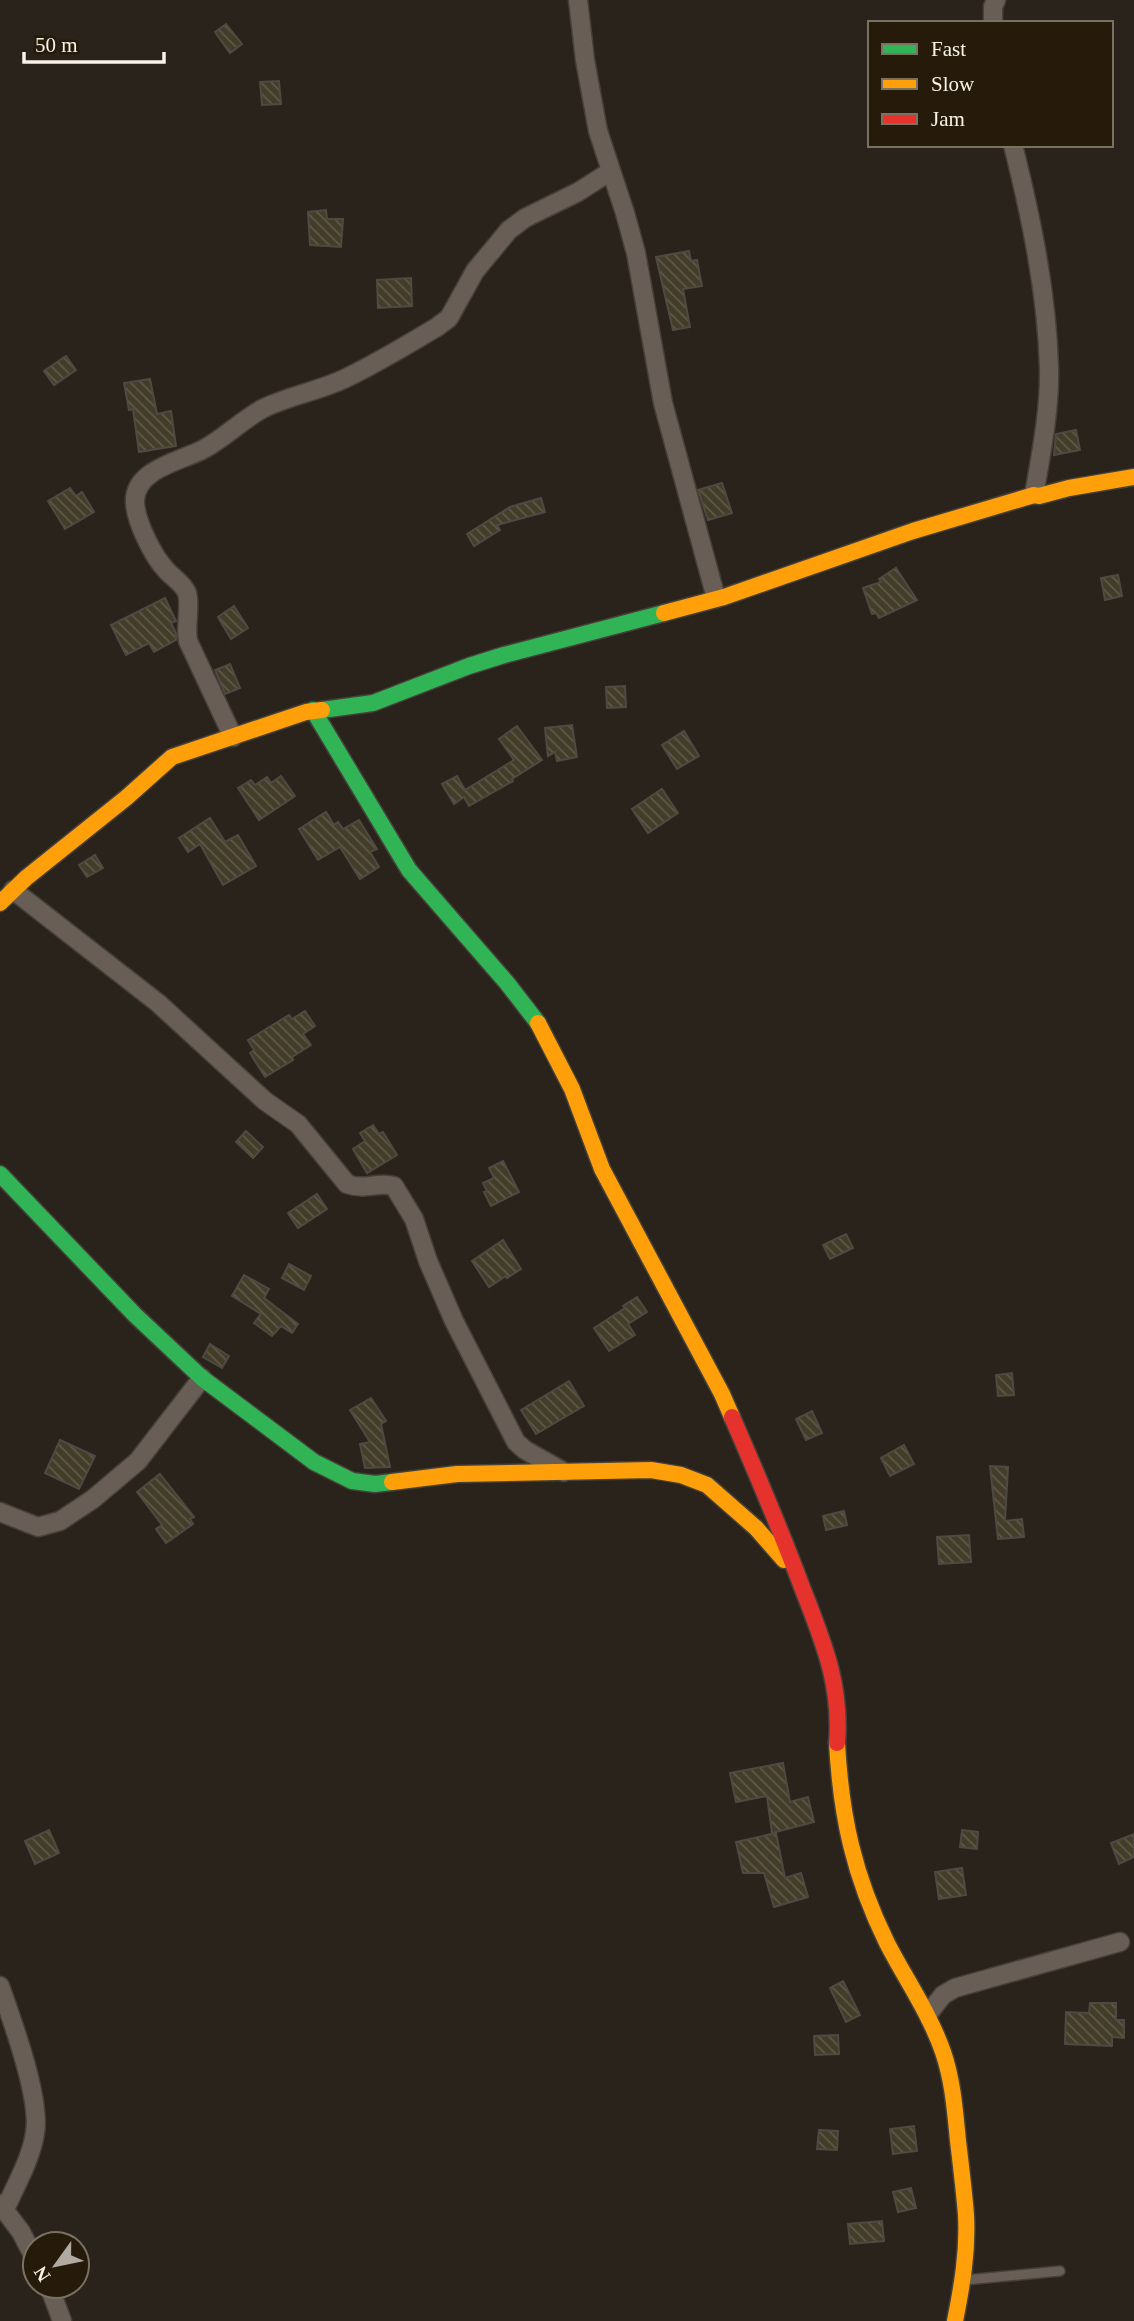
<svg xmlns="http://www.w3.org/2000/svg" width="1134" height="2321" font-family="Georgia,serif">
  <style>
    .building { fill: url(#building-back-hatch); stroke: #4e4a43; stroke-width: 2 }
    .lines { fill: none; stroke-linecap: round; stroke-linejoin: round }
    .lane-casing { stroke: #454039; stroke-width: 12 }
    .street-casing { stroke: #454039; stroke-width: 21 }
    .fast-casing { stroke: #454039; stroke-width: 19 }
    .slow-casing { stroke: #454039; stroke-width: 19 }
    .jam-casing { stroke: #454039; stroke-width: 19 }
    .lane { stroke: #695e56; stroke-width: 9 }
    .street { stroke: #695e56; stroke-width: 18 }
    .fast { stroke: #30b455; stroke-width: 16 }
    .slow { stroke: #ff9f0a; stroke-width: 16 }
    .jam { stroke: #e5322d; stroke-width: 16 }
  </style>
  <defs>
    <pattern id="building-back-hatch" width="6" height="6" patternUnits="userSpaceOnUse" patternTransform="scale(1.75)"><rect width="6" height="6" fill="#433c29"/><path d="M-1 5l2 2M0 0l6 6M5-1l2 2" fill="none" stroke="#5f5948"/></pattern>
  </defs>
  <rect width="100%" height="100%" fill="#2a231b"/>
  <!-- building -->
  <g class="building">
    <path d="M 226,24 L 242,44 L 230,53 L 215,32 Z"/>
    <path d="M 279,81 L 281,104 L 262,105 L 260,82 Z"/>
    <path d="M 326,210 L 327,219 L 343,219 L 341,247 L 310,245 L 308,212 Z"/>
    <path d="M 689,251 L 691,261 L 697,260 L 702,286 L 683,289 L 690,327 L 673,330 L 656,257 Z"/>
    <path d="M 411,278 L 412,306 L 378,308 L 377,280 Z"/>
    <path d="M 66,356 L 76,370 L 54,385 L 44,371 Z"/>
    <path d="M 150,379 L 157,414 L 171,411 L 176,446 L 139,452 L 133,409 L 129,410 L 124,383 Z"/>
    <path d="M 1076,430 L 1080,450 L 1054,455 L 1056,434 Z"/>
    <path d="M 722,483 L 732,513 L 708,520 L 698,490 Z"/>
    <path d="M 70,488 L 76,496 L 82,492 L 94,512 L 65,529 L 48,501 Z"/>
    <path d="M 541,498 L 545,512 L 497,525 L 500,530 L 474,546 L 467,534 L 510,507 Z"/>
    <path d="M 896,568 L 917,600 L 879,618 L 876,613 L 872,614 L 863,588 L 881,582 L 879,579 Z"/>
    <path d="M 1118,575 L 1122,596 L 1105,600 L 1101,578 Z"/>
    <path d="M 165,598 L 176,621 L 171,623 L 176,633 L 176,640 L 154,652 L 149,643 L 126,655 L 111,625 Z"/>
    <path d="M 234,606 L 248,628 L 231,639 L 218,617 Z"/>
    <path d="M 230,664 L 240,688 L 225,694 L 215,670 Z"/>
    <path d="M 625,686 L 626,707 L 607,708 L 606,687 Z"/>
    <path d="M 572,725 L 577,757 L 557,761 L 555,752 L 548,756 L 545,728 Z"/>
    <path d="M 517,726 L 542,760 L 512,779 L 513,781 L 469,806 L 464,797 L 454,804 L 442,784 L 457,776 L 465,790 L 514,760 L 499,739 Z"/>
    <path d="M 684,731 L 699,756 L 677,769 L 662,745 Z"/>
    <path d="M 281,776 L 295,796 L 259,820 L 238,788 L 251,780 L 255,785 L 267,777 L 271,783 Z"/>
    <path d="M 662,789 L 678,813 L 648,833 L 632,809 Z"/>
    <path d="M 326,812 L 334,825 L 338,822 L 343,829 L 359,820 L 377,849 L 370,852 L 379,867 L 360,879 L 340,847 L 318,860 L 299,829 Z"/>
    <path d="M 210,818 L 225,842 L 238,835 L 256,866 L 223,885 L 200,844 L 188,852 L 179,838 Z"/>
    <path d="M 95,855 L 103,868 L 87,877 L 79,865 Z"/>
    <path d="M 305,1011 L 315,1026 L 303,1034 L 311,1045 L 292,1057 L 293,1060 L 265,1077 L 250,1053 L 254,1050 L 248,1040 L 289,1015 L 292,1019 Z"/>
    <path d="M 373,1125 L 379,1134 L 383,1132 L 397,1155 L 367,1173 L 353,1149 L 365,1141 L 360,1133 Z"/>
    <path d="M 246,1131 L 263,1147 L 253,1158 L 236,1142 Z"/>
    <path d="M 503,1161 L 519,1192 L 491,1206 L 484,1192 L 487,1191 L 483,1183 L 494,1178 L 489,1168 Z"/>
    <path d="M 317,1194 L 327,1209 L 298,1228 L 288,1213 Z"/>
    <path d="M 846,1234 L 853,1248 L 830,1259 L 823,1245 Z"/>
    <path d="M 503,1240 L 521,1269 L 507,1278 L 506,1276 L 489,1287 L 472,1261 Z"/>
    <path d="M 289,1264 L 311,1276 L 304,1290 L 282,1278 Z"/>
    <path d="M 244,1275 L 269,1289 L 264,1298 L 298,1324 L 292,1333 L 281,1326 L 272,1336 L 254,1323 L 261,1314 L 232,1296 Z"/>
    <path d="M 637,1297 L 647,1312 L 628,1324 L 635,1335 L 609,1351 L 594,1328 L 625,1308 L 623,1306 Z"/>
    <path d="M 210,1344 L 229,1356 L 222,1368 L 203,1357 Z"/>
    <path d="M 1012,1373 L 1014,1395 L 998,1396 L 996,1375 Z"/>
    <path d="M 569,1381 L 584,1406 L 536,1434 L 521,1410 Z"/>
    <path d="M 371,1398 L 386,1421 L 381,1424 L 390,1467 L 365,1468 L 360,1444 L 370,1442 L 350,1410 Z"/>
    <path d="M 812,1411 L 822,1433 L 806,1440 L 796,1419 Z"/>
    <path d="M 60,1440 L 95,1456 L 79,1489 L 45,1473 Z"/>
    <path d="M 904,1445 L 914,1464 L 890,1476 L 881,1458 Z"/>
    <path d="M 990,1466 L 1008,1467 L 1005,1521 L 1022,1519 L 1024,1537 L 998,1539 Z"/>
    <path d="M 160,1474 L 194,1517 L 190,1519 L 193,1524 L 166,1543 L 156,1529 L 162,1525 L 137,1492 Z"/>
    <path d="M 844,1511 L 847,1525 L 826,1530 L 823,1516 Z"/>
    <path d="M 969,1535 L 971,1562 L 939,1564 L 937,1537 Z"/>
    <path d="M 783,1763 L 790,1802 L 808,1797 L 814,1822 L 772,1833 L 767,1796 L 736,1802 L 730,1773 Z"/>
    <path d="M 49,1830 L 59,1853 L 35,1864 L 25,1841 Z"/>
    <path d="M 962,1830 L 978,1832 L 977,1849 L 960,1847 Z"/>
    <path d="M 776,1833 L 785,1878 L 801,1873 L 808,1897 L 774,1907 L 764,1873 L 743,1873 L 736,1842 Z"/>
    <path d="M 1134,1834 L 1134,1857 L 1119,1864 L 1111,1843 Z"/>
    <path d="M 962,1868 L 966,1895 L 939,1899 L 935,1872 Z"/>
    <path d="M 843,1981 L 860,2015 L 846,2022 L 830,1988 Z"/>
    <path d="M 1090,2003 L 1116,2003 L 1116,2020 L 1124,2020 L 1124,2038 L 1112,2037 L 1112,2046 L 1065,2044 L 1066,2012 L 1089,2013 Z"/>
    <path d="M 838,2035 L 839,2054 L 815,2055 L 814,2036 Z"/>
    <path d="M 914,2126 L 917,2151 L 893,2154 L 890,2129 Z"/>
    <path d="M 819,2130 L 838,2131 L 837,2150 L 817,2149 Z"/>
    <path d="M 911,2188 L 916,2208 L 898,2212 L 893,2192 Z"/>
    <path d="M 882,2221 L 884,2241 L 850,2244 L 848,2224 Z"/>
  </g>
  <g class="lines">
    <defs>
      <path id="lane" d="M 965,2280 L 1060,2271"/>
      <g id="street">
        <path d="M 578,0 L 585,60 L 598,131 L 625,213 L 636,253 L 663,403 L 716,598"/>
        <path d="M 993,23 L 993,7 L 996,0"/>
        <path d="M 1013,145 C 1031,217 1047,293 1049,368 C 1050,410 1041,454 1034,495"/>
        <path d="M 233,737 L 188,641 C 185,626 191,606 187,593 C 183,583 173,578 166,570 C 153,556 136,522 135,503 C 133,470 180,461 202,450 C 224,439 241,420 264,408 C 289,396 318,391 344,379 C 376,364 407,345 437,327 L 449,318 L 475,271 L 509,230 L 525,218 L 578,192 L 611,171"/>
        <path d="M 13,890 L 158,1003 L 265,1101 L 298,1124 L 347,1184 C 366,1191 377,1181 394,1186 L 414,1219 L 428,1261 L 454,1321 L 516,1442 L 525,1450 L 564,1472"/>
        <path d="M 0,1512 L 38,1527 L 60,1521 L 93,1499 L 138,1461 L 202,1378"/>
        <path d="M 0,1986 C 12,2020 41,2099 35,2133 C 31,2159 16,2185 5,2209"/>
        <path d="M 928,2014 L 943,1995 L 955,1988 L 1120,1942"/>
        <path d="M 0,2204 L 21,2232 L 35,2259"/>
        <path d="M 49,2286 L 62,2321"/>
      </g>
      <g id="fast">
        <path d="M 313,710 L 409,870 L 507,983 L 538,1023"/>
        <path d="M 322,710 L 373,703 L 469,666 L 504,655 L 664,613"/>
        <path d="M 0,1174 L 135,1315 L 202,1378 L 314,1462 L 352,1481 L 375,1484 L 392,1482"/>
      </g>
      <g id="slow">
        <path d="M 664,613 L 724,597 L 913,531 L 1034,495 L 1039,496 L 1069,488 L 1134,477"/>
        <path d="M 0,903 L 26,878 L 126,798 L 172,757 L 306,712 L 322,710"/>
        <path d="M 538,1023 L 572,1089 L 602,1169 L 722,1394 L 732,1417"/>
        <path d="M 392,1482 L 457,1474 L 651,1470 L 681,1475 L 707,1485 L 756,1528 L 784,1560"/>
        <path d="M 837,1743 C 841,1817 854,1876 887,1943 C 906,1980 929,2012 943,2052 C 953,2081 955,2111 958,2141 C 961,2166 964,2190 966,2215 C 968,2251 962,2286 955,2321"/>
      </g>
      <path id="jam" d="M 732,1417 C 756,1472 779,1526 800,1582 C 821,1637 842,1682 837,1743"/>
    </defs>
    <!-- lane casing -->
    <use href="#lane" class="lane-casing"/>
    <!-- street casing -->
    <use href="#street" class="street-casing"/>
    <!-- fast casing -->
    <use href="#fast" class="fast-casing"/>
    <!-- slow casing -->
    <use href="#slow" class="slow-casing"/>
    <!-- jam casing -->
    <use href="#jam" class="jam-casing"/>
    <!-- lane -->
    <use href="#lane" class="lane"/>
    <!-- street -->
    <use href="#street" class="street"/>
    <!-- fast -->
    <use href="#fast" class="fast"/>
    <!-- slow -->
    <use href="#slow" class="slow"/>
    <!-- jam -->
    <use href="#jam" class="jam"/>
  </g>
  <!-- legend -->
  <rect x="868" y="21" width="245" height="126" fill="#261b0b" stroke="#7a7163" stroke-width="2"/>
  <rect x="882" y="44" width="35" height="10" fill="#30b455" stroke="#7a7163" stroke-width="2"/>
  <text x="931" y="56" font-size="21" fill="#f9f2e8">Fast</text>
  <rect x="882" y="79" width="35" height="10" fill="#ff9f0a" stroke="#7a7163" stroke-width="2"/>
  <text x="931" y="91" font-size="21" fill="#f9f2e8">Slow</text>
  <rect x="882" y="114" width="35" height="10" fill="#e5322d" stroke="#7a7163" stroke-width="2"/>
  <text x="931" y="126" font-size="21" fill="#f9f2e8">Jam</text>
  <!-- north arrow -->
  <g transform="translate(56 2265) rotate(237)"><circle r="33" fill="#261b0b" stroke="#7a7163" stroke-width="2"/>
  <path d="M0-5L12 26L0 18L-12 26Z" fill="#b1aaa0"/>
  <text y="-10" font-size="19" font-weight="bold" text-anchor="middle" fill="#f9f2e8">N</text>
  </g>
  <!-- scale -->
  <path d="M24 52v10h140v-10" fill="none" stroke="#f9f2e8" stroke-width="3.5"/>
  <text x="35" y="52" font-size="21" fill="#f9f2e8" stroke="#261b0b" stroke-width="5" paint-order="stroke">50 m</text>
</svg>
